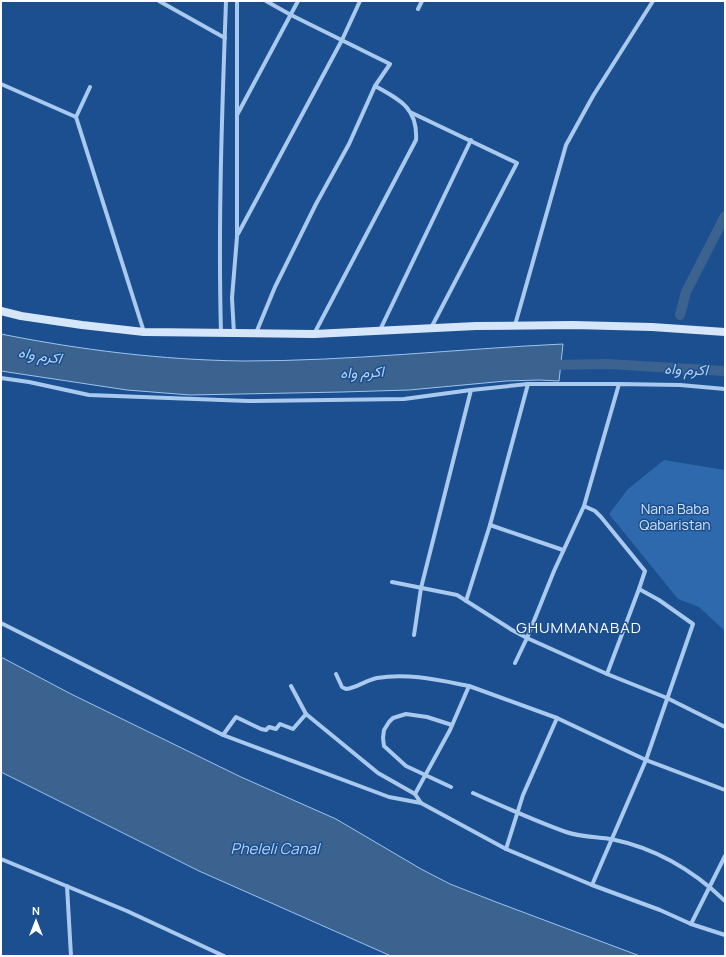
<svg xmlns="http://www.w3.org/2000/svg" width="726" height="957" font-family="Manrope,Vazirmatn,sans-serif">
  <style>
    .green { fill: #2e69ad }
    .water { fill: #3c6290; stroke: #9cc4f0 }
    .lines { fill: none; stroke-linecap: round; stroke-linejoin: round }
    .canal { stroke: #3c6290; stroke-width: 10 }
    .street { stroke: #a9c9ee; stroke-width: 4 }
    .secondary { stroke: #d6e6fa; stroke-width: 8 }
    .labels { text-anchor: middle; dominant-baseline: central; stroke-width: 3; stroke-linejoin: round; paint-order: stroke }
    .park-label { font-size: 14px; fill: #cfe3fa; stroke: #1b4f8f }
    .water-label { font-size: 15px; font-style: italic; fill: #b5d3f5; stroke: #1b4f8f }
    .neighbourhood-label { font-size: 15px; letter-spacing: 1px; fill: #fff; stroke: #1b4f8f }
  </style>
  <rect width="100%" height="100%" fill="#1b4f8f"/>
  <!-- green -->
  <path class="green" d="M 664,460 L 725,470 L 725,631 L 699,607 L 678,599 L 609,514 L 628,489 Z"/>
  <!-- water -->
  <g class="water">
    <path d="M 1,334 C 81,350 162,360 244,361 C 350,361 457,349 563,344 L 559,381 L 539,380 L 506,381 L 409,390 L 342,392 L 190,395 L 127,390 L 1,371 Z"/>
    <path d="M 1,657 L 71,694 L 241,777 L 336,819 L 421,869 L 450,884 L 496,902 L 640,956 L 391,956 L 199,871 L 1,772 Z"/>
  </g>
  <g class="lines">
    <!-- canal -->
    <g class="canal">
      <path d="M 680,315 L 686,292 L 725,216"/>
      <path d="M 549,365 L 608,364 L 725,371"/>
    </g>
    <!-- street -->
    <g class="street">
      <path d="M 159,1 L 225,38"/>
      <path d="M 418,9 L 422,1"/>
      <path d="M 1,84 L 76,117"/>
      <path d="M 90,87 L 76,117 L 144,332"/>
      <path d="M 412,113 L 517,163 L 431,328"/>
      <path d="M 237,115 L 298,1"/>
      <path d="M 238,234 L 342,40 L 360,1"/>
      <path d="M 515,325 L 566,145 L 593,96 L 653,1"/>
      <path d="M 380,330 L 471,140"/>
      <path d="M 221,333 C 218,222 222,112 226,1"/>
      <path d="M 256,333 L 275,287 L 316,204 L 349,144 L 375,86 L 390,64 L 291,15 L 266,1"/>
      <path d="M 234,334 L 232,298 L 237,237 L 237,1"/>
      <path d="M 314,334 L 416,140 C 418,108 400,100 375,86"/>
      <path d="M 1,378 L 29,382 L 89,395 L 248,401 L 404,399 L 471,390"/>
      <path d="M 584,506 L 595,511 L 601,517 L 645,571 L 639,589"/>
      <path d="M 490,525 L 563,550"/>
      <path d="M 392,582 L 457,595 L 512,630 L 527,638 L 607,674 L 667,698 L 725,727"/>
      <path d="M 466,601 L 490,525 L 528,384 L 619,384"/>
      <path d="M 1,623 L 223,735 L 389,797 L 421,803"/>
      <path d="M 414,635 L 421,588 L 471,390 L 528,384"/>
      <path d="M 515,663 L 527,638 L 554,571 L 584,506 L 619,384 L 680,385 L 725,389"/>
      <path d="M 336,674 L 342,687 L 346,689 C 357,688 366,680 377,678 C 409,673 438,680 469,686"/>
      <path d="M 291,686 L 306,714 L 378,773 L 415,794 L 421,803 L 506,849 L 592,885 L 660,910 L 691,924 L 725,935"/>
      <path d="M 223,735 L 236,717 L 261,729 L 266,730 L 269,727 L 276,729 L 280,724 L 293,729 L 306,714"/>
      <path d="M 451,787 L 406,766 L 384,746 L 383,738 L 384,730 L 389,722 L 393,718 L 406,714 L 427,717 L 452,725"/>
      <path d="M 473,793 C 504,807 535,821 566,832 C 580,837 597,837 611,839 C 655,848 693,870 725,901"/>
      <path d="M 415,794 L 450,730 L 469,686 L 557,718 L 646,760 L 725,790"/>
      <path d="M 506,849 L 523,795 L 557,718"/>
      <path d="M 1,859 L 127,911 L 224,956"/>
      <path d="M 592,885 L 646,760 L 693,624 L 659,600 L 639,589 L 607,674"/>
      <path d="M 67,886 L 71,956"/>
      <path d="M 691,924 L 725,856"/>
    </g>
    <!-- secondary -->
    <path class="secondary" d="M 1,311 L 21,316 L 82,325 L 144,332 L 314,334 L 476,326 L 573,325 L 652,327 L 725,332"/>
  </g>
  <g class="labels">
    <!-- park labels -->
    <g class="park-label">
      <text x="675" y="508">Nana Baba<tspan x="675" dy="16">Qabaristan</tspan></text>
    </g>
    <!-- water labels -->
    <g class="water-label">
      <text transform="translate(40 355) rotate(9)">اکرم واہ</text>
      <text transform="translate(686 369) rotate(2)">اکرم واہ</text>
      <text transform="translate(362 372) rotate(-2)">اکرم واہ</text>
      <text x="275" y="848">Pheleli Canal</text>
    </g>
    <!-- neighbourhood labels -->
    <g class="neighbourhood-label">
      <text x="579" y="627">GHUMMANABAD</text>
    </g>
  </g>
  <!-- border -->
  <rect width="726" height="957" fill="none" stroke="#ffffff" stroke-width="4"/>
  <!-- north arrow -->
  <g transform="translate(36 921)" stroke="#1b4f8f" stroke-width="3" paint-order="stroke">
  <path d="M0-3L7 15L0 10L-7 15Z" fill="#ffffff"/>
  <text y="-6" font-size="11" font-weight="bold" text-anchor="middle" fill="#ffffff">N</text>
  </g>
</svg>
